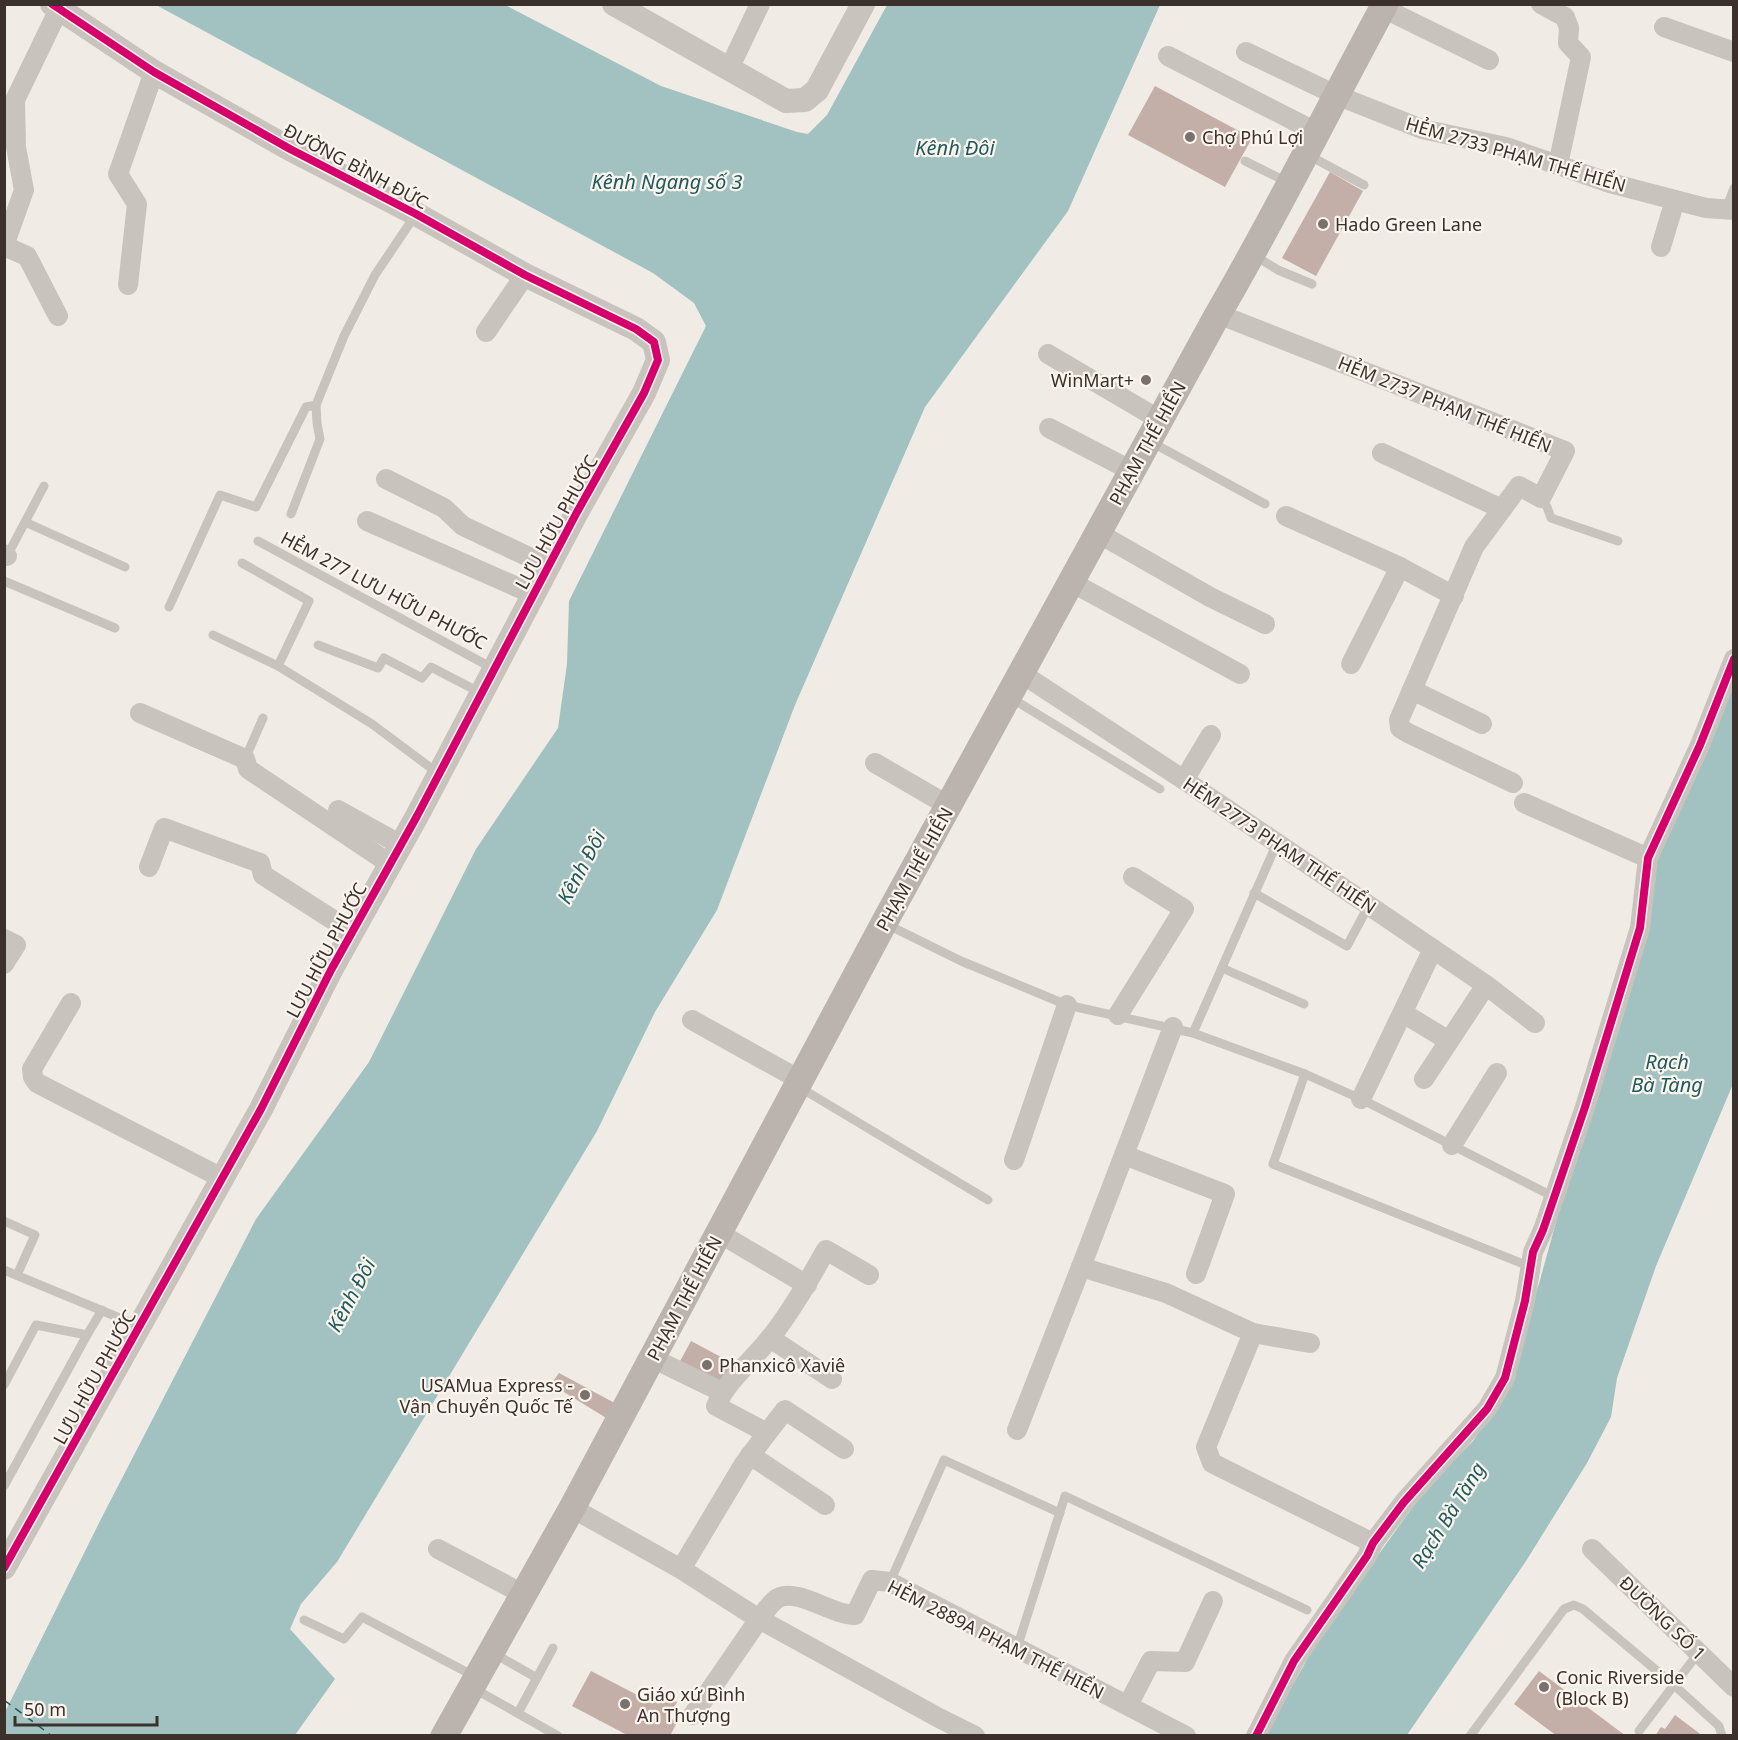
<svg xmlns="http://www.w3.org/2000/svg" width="1738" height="1740" font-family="'Noto Sans',sans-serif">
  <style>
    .water { fill: #a1c2c1 }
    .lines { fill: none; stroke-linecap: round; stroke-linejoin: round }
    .ferry { stroke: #1f5a5e; stroke-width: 1.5; stroke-dasharray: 8 6; stroke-linecap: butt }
    .building { fill: #c3afa7 }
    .service { stroke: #c9c3be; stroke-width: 9 }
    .minor { stroke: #c9c3be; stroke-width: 20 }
    .tertiary { stroke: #c9c3be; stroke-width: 24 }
    .secondary { stroke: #bab3ae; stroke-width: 27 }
    .cycleway-casing { stroke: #fbf5ee; stroke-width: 11 }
    .cycleway { stroke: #d6006c; stroke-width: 8 }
    .poi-dot { fill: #7a716c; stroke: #fbf5ee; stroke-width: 2 }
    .labels { text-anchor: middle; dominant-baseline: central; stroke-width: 4.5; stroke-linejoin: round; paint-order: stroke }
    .poi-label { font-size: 18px; fill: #3b302b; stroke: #fbf5ee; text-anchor: start }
    .street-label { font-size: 18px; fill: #3b302b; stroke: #fbf5ee }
    .water-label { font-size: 20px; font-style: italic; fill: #1f5a5e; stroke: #fbf5ee }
  </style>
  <rect width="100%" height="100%" fill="#f0ebe5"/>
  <!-- water -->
  <g class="water">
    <path d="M 156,5 L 505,5 L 661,86 L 797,132 L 808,134 L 827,115 L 887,5 L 1160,5 L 1068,211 L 925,407 L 795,705 L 717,910 L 655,1012 L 597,1131 L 337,1562 L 301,1604 L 290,1629 L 335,1679 L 295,1735 L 5,1735 L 5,1712 L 102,1517 L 256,1219 L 369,1062 L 476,849 L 558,728 L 567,664 L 569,601 L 706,326 L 694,303 L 653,273 Z"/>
    <path d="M 1733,680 L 1733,1084 L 1656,1266 L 1617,1378 L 1611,1417 L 1587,1463 L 1526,1561 L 1407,1735 L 1264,1736 L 1340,1601 L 1376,1558 L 1427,1487 L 1473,1441 L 1504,1395 L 1540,1280 L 1659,850 Z"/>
  </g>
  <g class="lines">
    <!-- ferry -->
    <path class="ferry" d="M 4,1700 L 52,1736"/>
  </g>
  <!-- building -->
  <g class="building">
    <path d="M 1155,86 L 1252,138 L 1225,187 L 1128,135 Z"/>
    <path d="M 1330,172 L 1363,191 L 1316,276 L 1282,258 Z"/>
    <path d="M 691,1341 L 736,1365 L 722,1389 L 678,1365 Z"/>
    <path d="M 559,1373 L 622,1407 L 616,1424 L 551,1384 Z"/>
    <path d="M 591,1671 L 647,1700 L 652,1689 L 677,1702 L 669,1717 L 677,1722 L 670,1736 L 629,1736 L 572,1706 Z"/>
    <path d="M 1539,1671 L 1626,1736 L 1557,1736 L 1514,1704 Z"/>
    <path d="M 1675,1715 L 1703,1736 L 1655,1736 L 1661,1727 L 1665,1729 Z"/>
  </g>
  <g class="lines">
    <!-- service -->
    <g class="service">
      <path d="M 1308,155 L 1364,185"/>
      <path d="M 1245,161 L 1287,182"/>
      <path d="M 1726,209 L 1734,188"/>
      <path d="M 1255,256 L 1278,270 L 1312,284"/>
      <path d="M 1151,442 L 1265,504"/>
      <path d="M 1541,498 L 1547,507 L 1551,518 L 1618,541"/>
      <path d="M 291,514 L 320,439 L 317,423 L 316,405"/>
      <path d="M 25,522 L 125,567"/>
      <path d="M 258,541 L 494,669"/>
      <path d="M 6,558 L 44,486"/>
      <path d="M 242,563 L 309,601 L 278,666 L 372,724 L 439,774"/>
      <path d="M 4,581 L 115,628"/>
      <path d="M 169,607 L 220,495 L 256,507 L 306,407 L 316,405 L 344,336 L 375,275 L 416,214"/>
      <path d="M 213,635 L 278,666"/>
      <path d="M 318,645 L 378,668 L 384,658 L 422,678 L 431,667 L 481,693"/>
      <path d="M 1011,698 L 1160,789"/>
      <path d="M 245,759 L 263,718"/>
      <path d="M 1254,893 L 1347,946 L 1369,905"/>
      <path d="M 886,924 L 961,961 L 1067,1005 L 1193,1033 L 1305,1074 L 1361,1099 L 1554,1197"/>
      <path d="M 1222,968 L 1304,1004"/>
      <path d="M 1193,1033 L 1277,843"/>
      <path d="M 1305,1074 L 1273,1164 L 1531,1267"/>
      <path d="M 799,1087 L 988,1200"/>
      <path d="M 4,1221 L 35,1235 L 17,1275"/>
      <path d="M 4,1270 L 139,1326"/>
      <path d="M 4,1385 L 36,1325 L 87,1335 L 102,1310"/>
      <path d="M 4,1486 L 87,1335"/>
      <path d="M 890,1582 L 944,1460 L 1060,1513"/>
      <path d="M 304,1620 L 344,1639 L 362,1617 L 474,1676"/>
      <path d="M 1017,1648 L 1065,1496 L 1307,1610"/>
      <path d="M 493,1653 L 537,1678"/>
      <path d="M 473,1688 L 558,1736"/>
      <path d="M 518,1713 L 553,1648"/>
      <path d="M 1639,1731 L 1699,1652"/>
      <path d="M 1470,1736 L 1564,1609 L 1574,1605 L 1583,1609 L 1675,1686 L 1719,1726 L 1722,1736"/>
    </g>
    <!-- minor -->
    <g class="minor">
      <path d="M 1541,4 L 1565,17 L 1569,28 L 1568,43 L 1581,57 L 1558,165"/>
      <path d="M 1383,8 L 1489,60"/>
      <path d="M 1664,27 L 1734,52"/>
      <path d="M 1246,52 L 1336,95 L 1422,129 L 1506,147 L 1610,183 L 1675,200 L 1706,208 L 1734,210"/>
      <path d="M 1168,56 L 1316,132"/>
      <path d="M 729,69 L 760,4"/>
      <path d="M 4,246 L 24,190 L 16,147 L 15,100 L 59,9"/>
      <path d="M 4,246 L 27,256 L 58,316"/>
      <path d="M 1661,247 L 1675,200"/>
      <path d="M 128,285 L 137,204 L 118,174 L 154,72"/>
      <path d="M 1218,314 L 1565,451 L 1541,498 L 1519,486 L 1474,547 L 1399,720 L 1400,728 L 1408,733 L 1513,783"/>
      <path d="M 486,332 L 525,275"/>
      <path d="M 1048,354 L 1160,420"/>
      <path d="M 1049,428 L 1132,471"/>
      <path d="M 1382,453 L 1502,509"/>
      <path d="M 386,479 L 444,508 L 463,526 L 548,566"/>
      <path d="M 1286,516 L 1400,567 L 1454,596"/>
      <path d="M 367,521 L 533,594"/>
      <path d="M 1098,533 L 1210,597 L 1265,624"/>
      <path d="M 4,554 L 7,556"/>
      <path d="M 1071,582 L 1240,674"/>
      <path d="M 1351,664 L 1400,567"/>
      <path d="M 1021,673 L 1184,780 L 1486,985 L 1535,1023"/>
      <path d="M 1412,690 L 1482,724"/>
      <path d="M 140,713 L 245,759 L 248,769 L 390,864"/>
      <path d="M 875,763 L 949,806"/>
      <path d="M 1184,780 L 1211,735"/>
      <path d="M 1524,803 L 1648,858"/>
      <path d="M 338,810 L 401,845"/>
      <path d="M 149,867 L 164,828 L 260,863 L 263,875 L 352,932"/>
      <path d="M 4,939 L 16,945 L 4,964"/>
      <path d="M 71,1003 L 32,1069 L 33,1077 L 37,1083 L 222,1178"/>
      <path d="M 1403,1013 L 1449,1041"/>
      <path d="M 1118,1015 L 1184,909 L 1133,877"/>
      <path d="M 692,1020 L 800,1080"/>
      <path d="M 1173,1027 L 1081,1267 L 1166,1293 L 1253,1333 L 1310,1343"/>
      <path d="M 1424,1079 L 1486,985"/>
      <path d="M 1361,1099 L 1433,949"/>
      <path d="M 1452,1145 L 1497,1073"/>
      <path d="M 1124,1155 L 1225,1194 L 1196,1274"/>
      <path d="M 1014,1160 L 1067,1005"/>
      <path d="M 719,1233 L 807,1285"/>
      <path d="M 1253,1333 L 1206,1447 L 1212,1463 L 1373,1543"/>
      <path d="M 770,1338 L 832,1379"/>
      <path d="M 652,1358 L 722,1392"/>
      <path d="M 1017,1430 L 1081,1267"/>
      <path d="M 767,1433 L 785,1410 L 844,1449"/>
      <path d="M 750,1455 L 825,1505"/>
      <path d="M 572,1508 L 681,1569 L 759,1619 L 693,1715"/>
      <path d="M 438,1549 L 523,1594"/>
      <path d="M 1592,1549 L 1734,1687"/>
      <path d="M 681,1569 L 744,1464 L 767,1433 L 716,1406 C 728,1379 753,1360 771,1337 C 792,1310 809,1280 826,1250 L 869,1275"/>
      <path d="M 1128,1705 L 1151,1661 L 1185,1662 L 1213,1601"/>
      <path d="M 975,1736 L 939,1718 L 759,1619 C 764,1613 771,1602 778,1598 C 799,1588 831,1615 855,1615 L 872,1580 L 890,1582 L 1186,1736"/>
      <path d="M 1256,1736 L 1294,1661 L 1367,1556 L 1373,1543 L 1404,1502 L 1487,1409 L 1505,1378 L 1525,1301 L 1533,1252 L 1543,1230 L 1585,1107 L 1640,928 L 1648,858 L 1700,745 L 1734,659"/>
    </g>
    <!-- tertiary -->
    <g class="tertiary">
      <path d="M 614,4 L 786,101 L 805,100 L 817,90 L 863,4"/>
      <path d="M 4,1568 L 261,1109 L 331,970 L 417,816 L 577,512 L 644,393 L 658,360 L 654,342 L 636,329 L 525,275 L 416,214 L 290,149 L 154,72 L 52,4"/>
    </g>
    <!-- secondary -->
    <path class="secondary" d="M 444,1736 L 572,1508 L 884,923 L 1218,314 C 1277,213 1329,107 1385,4"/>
    <defs>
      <g id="cycleway">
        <path d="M 4,1568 L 261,1109 L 331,970 L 417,816 L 577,512 L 644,393 L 658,360 L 654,342 L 636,329 L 525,275 L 416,214 L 290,149 L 154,72 L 52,4"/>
        <path d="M 1256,1736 L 1294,1661 L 1367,1556 L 1373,1543 L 1404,1502 L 1487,1409 L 1505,1378 L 1525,1301 L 1533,1252 L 1543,1230 L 1585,1107 L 1640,928 L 1648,858 L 1700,745 L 1734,659"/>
      </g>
    </defs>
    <!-- cycleway casing -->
    <use href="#cycleway" class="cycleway-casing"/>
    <!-- cycleway -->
    <use href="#cycleway" class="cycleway"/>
  </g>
  <!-- markers -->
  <g class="poi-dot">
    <circle cx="1190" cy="137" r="6"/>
    <circle cx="1323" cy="224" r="6"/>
    <circle cx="1146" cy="380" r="6"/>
    <circle cx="707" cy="1365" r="6"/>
    <circle cx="585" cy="1395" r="6"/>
    <circle cx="1544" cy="1687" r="6"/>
    <circle cx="625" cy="1704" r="6"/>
  </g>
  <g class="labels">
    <!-- poi labels -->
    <g class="poi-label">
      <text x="1202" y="137">Chợ Phú Lợi</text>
      <text x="1335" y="224">Hado Green Lane</text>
      <text x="1134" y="380" text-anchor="end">WinMart+</text>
      <text x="719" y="1365">Phanxicô Xaviê</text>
      <text x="573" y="1385" text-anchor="end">USAMua Express -<tspan x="573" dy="21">Vận Chuyển Quốc Tế</tspan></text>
      <text x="1556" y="1677">Conic Riverside<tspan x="1556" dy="21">(Block B)</tspan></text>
      <text x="637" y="1694">Giáo xứ Bình<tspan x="637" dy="21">An Thượng</tspan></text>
    </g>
    <!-- street labels -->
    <g class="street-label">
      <text transform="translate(1516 154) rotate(16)">HẺM 2733 PHẠM THẾ HIỂN</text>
      <text transform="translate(356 166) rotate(28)">ĐƯỜNG BÌNH ĐỨC</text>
      <text transform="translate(1445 404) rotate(22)">HẺM 2737 PHẠM THẾ HIỂN</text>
      <text transform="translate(1147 443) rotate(-61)">PHẠM THẾ HIỂN</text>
      <text transform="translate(556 522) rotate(-61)">LƯU HỮU PHƯỚC</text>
      <text transform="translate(384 590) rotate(28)">HẺM 277 LƯU HỮU PHƯỚC</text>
      <text transform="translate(1280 845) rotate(34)">HẺM 2773 PHẠM THẾ HIỂN</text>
      <text transform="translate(914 869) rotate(-61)">PHẠM THẾ HIỂN</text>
      <text transform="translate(326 950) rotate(-62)">LƯU HỮU PHƯỚC</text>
      <text transform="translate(684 1298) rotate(-62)">PHẠM THẾ HIỂN</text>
      <text transform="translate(94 1377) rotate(-61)">LƯU HỮU PHƯỚC</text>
      <text transform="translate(1663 1618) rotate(44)">ĐƯỜNG SỐ 1</text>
      <text transform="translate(996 1639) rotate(27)">HẺM 2889A PHẠM THẾ HIỂN</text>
    </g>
    <!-- water labels -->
    <g class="water-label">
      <text x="955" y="147">Kênh Đôi</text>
      <text x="667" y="181">Kênh Ngang số 3</text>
      <text transform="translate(581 867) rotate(-62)">Kênh Đôi</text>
      <text x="1667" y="1061">Rạch<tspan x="1667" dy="23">Bà Tàng</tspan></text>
      <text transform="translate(351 1295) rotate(-62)">Kênh Đôi</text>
      <text transform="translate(1448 1515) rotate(-58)">Rạch Bà Tàng</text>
    </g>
  </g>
  <!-- border -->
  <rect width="1738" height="1740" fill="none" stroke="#3b302b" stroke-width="12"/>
  <!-- scale -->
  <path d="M15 1716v9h142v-9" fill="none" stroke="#3b302b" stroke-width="3"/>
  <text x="24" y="1716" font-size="18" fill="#3b302b" stroke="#fbf5ee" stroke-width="4.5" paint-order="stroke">50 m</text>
</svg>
